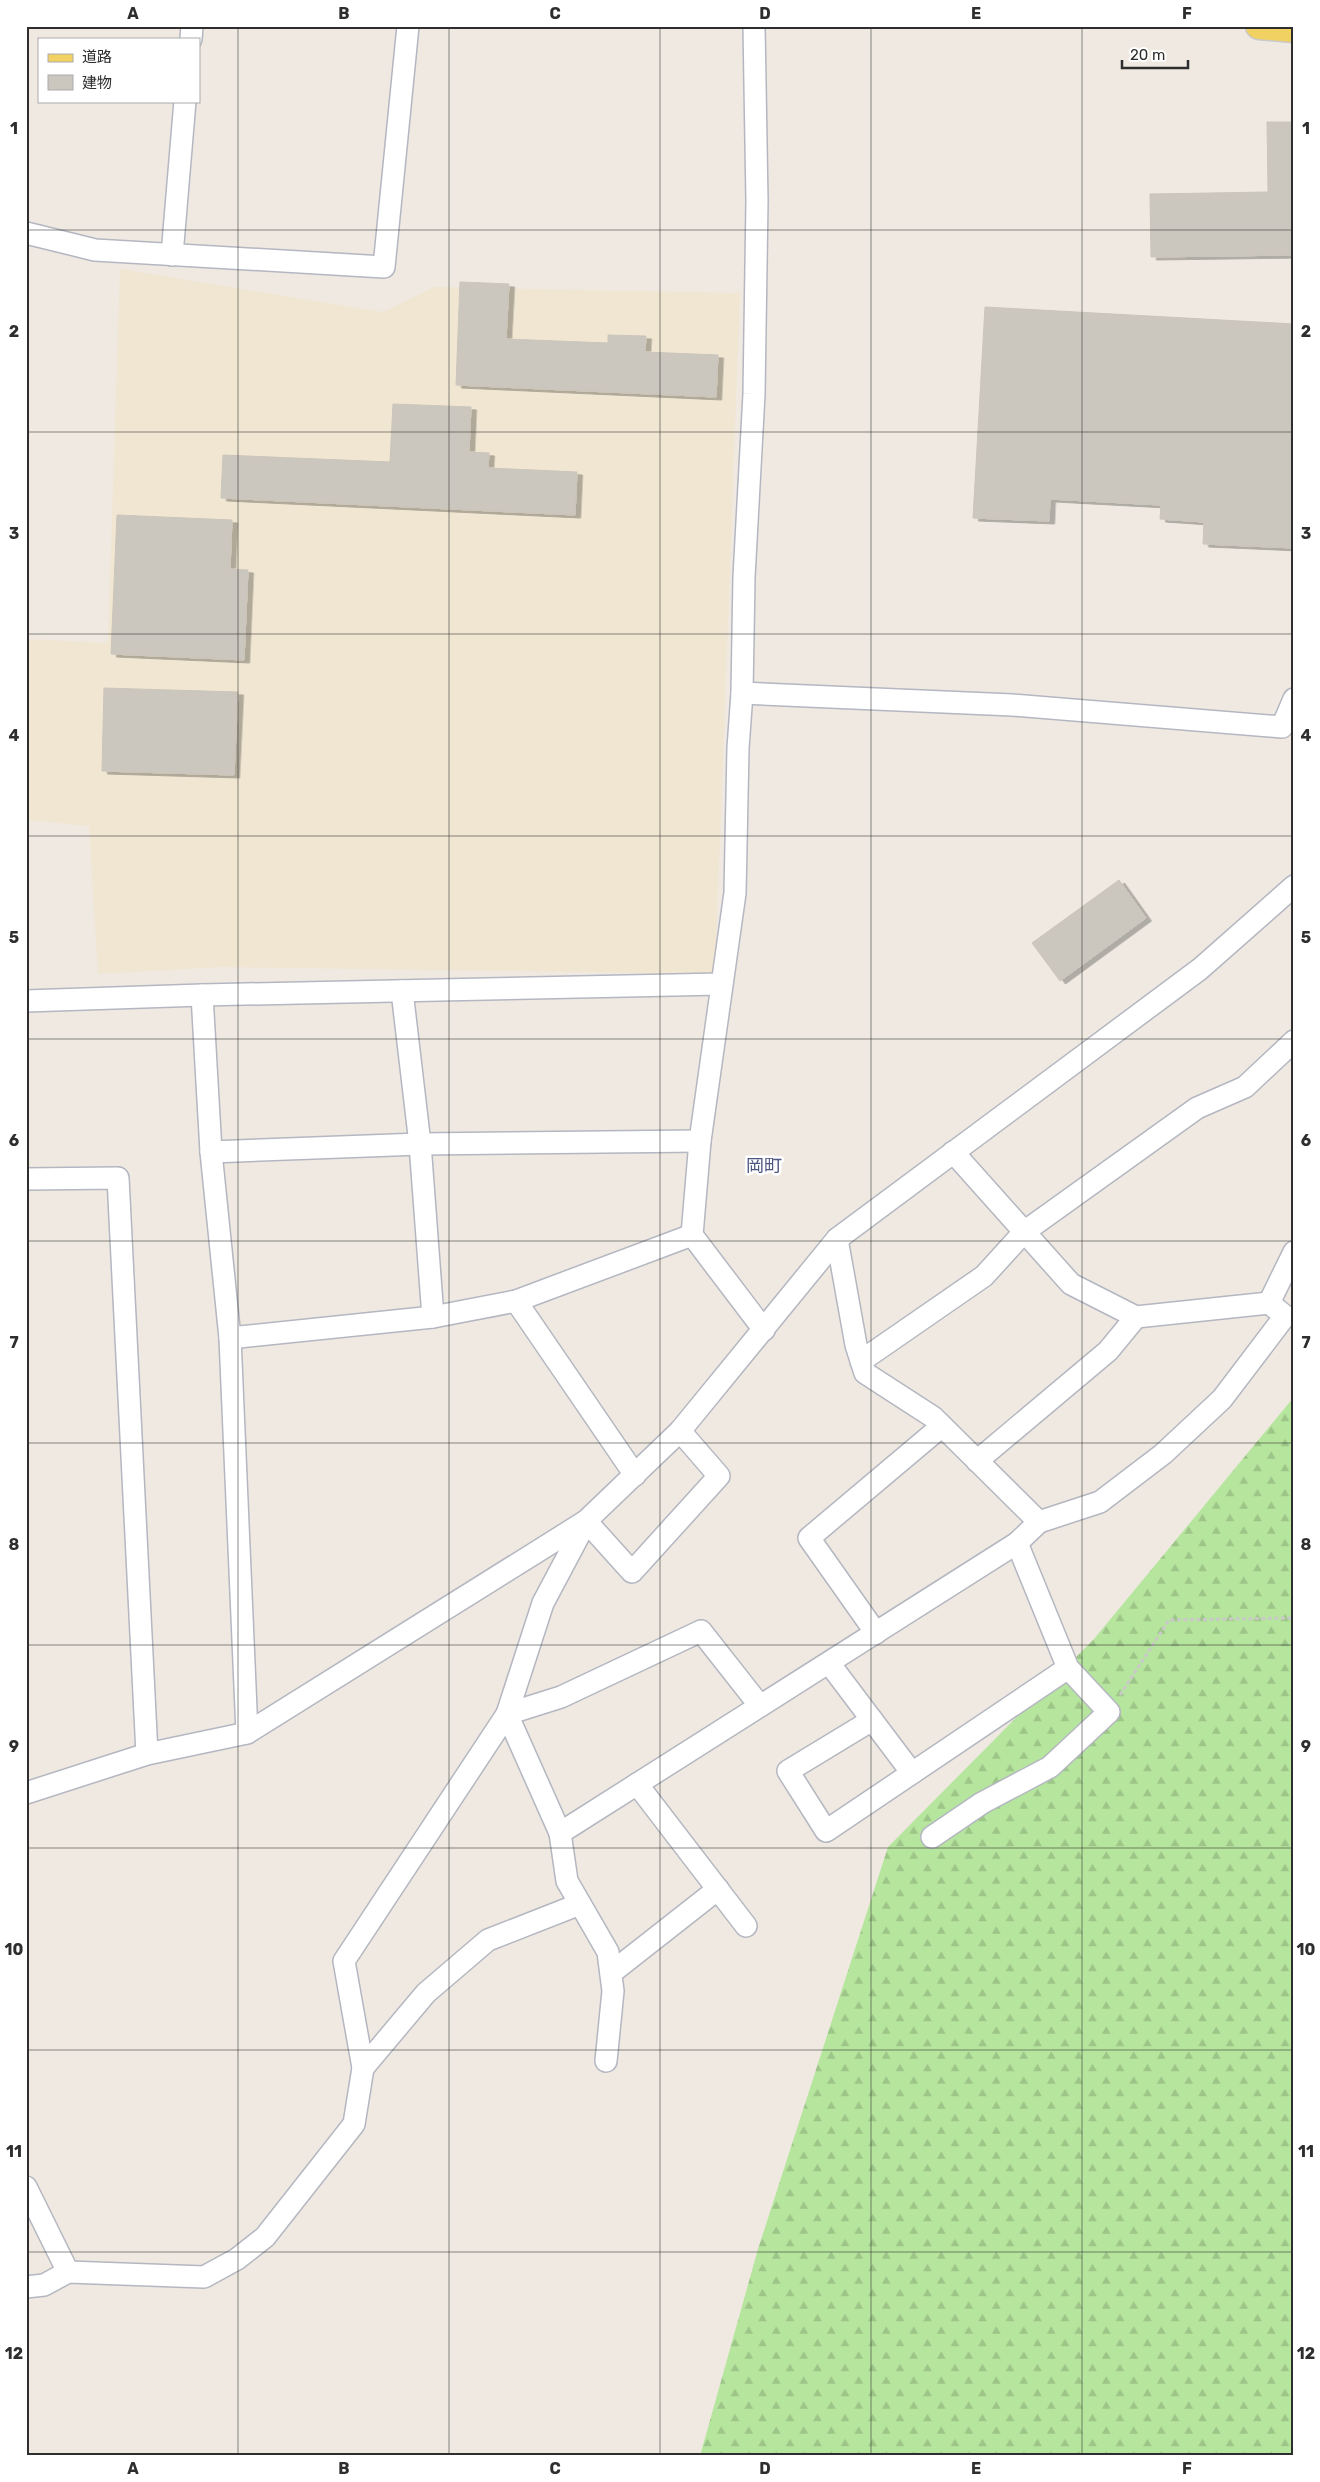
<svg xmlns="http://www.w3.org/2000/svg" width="1320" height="2482" font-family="Rubik,'Noto Sans JP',sans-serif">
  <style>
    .education { fill: #f0e6d1 }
    .forest { fill: url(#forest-firs) }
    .building { fill: #cbc7bf; stroke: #cbc5ba; filter: url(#shadow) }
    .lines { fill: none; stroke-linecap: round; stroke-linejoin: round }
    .minor-casing { stroke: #b4b7c1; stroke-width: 24 }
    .major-casing { stroke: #c9c9c9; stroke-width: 29 }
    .path { stroke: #c9c9c9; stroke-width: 3; stroke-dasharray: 4 2.5; stroke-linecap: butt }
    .minor { stroke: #fff; stroke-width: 21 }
    .major { stroke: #f2d163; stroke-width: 26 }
    .grid { fill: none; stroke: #2e2e2e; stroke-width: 1; stroke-opacity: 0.55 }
    .labels { text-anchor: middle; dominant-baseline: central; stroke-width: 5; stroke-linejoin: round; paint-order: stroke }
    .quarter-label { font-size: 18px; fill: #4d5680; stroke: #fff }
    .neatline { fill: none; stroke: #2e2e2e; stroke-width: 2 }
    .grid-label { font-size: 16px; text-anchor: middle; font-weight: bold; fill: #2e2e2e }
  </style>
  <defs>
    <pattern id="forest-firs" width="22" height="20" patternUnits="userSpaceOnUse" patternTransform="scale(1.25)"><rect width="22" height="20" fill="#b6e59e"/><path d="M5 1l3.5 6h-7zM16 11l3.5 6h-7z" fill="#9dc588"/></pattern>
    <filter id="shadow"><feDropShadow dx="5.5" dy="3" stdDeviation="0" flood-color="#0004"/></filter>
  </defs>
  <rect width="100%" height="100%" fill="#efe9e1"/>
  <!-- education -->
  <path class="education" d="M 120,269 L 383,312 L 434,287 L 740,293 L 715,974 L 222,967 L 98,974 L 89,826 L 26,820 L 26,639 L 108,643 Z"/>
  <!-- forest -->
  <path class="forest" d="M 1294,1397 L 1294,2456 L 700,2456 L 758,2249 L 888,1847 L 1094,1639 Z"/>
  <!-- building -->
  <g class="building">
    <path d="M 1267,122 L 1294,122 L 1294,255 L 1151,257 L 1150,194 L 1268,192 Z"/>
    <path d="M 460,282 L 509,284 L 506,339 L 608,343 L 608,335 L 646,336 L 645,352 L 718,355 L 716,397 L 456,385 Z"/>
    <path d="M 985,307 L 1294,324 L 1294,548 L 1203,544 L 1204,522 L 1160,519 L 1161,505 L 1050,499 L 1049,521 L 973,518 Z"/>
    <path d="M 393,404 L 471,407 L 469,452 L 489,453 L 488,468 L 577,472 L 575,515 L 221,498 L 223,455 L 390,462 Z"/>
    <path d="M 117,515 L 232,520 L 230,569 L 248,570 L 244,660 L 111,654 Z"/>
    <path d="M 104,688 L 238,692 L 234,775 L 102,771 Z"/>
    <path d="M 1119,880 L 1146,918 L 1060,981 L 1032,943 Z"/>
  </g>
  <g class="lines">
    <defs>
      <g id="minor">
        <path d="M 754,26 L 757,201 L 754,394 L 744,577 L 742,693 L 738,748 L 735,893 L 700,1141 L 692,1235 L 764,1330"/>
        <path d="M 191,39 L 192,26"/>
        <path d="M 26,233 L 95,250 L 384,267 L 408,26"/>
        <path d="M 172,255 L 185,101"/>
        <path d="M 742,693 L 1012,705 L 1282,727 L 1294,699"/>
        <path d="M 402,991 L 420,1144 L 433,1317"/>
        <path d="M 202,995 L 211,1152 L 230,1338 L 247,1733"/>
        <path d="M 26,1001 L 202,995 L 721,984"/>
        <path d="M 211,1152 L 420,1144 L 700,1141"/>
        <path d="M 26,1179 L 118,1178 L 147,1754"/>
        <path d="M 837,1239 L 856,1345 L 865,1373 L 933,1417 L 1039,1522"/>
        <path d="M 516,1301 L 635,1475"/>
        <path d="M 1269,1303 L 1294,1252"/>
        <path d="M 230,1338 L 433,1317 L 516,1301 L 692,1235"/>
        <path d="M 861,1361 L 984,1276 L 1024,1232 L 1197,1108 L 1245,1087 L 1294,1041"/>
        <path d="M 977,1461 L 1108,1351 L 1136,1317"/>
        <path d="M 586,1521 L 632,1572 L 719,1476 L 680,1431"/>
        <path d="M 876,1633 L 809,1538 L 942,1426"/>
        <path d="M 829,1663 L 912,1773"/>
        <path d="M 507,1714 L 560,1833 L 567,1881 L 608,1952 L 613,1991 L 606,2061"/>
        <path d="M 507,1714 L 561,1697 L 701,1631 L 760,1706"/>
        <path d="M 872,1720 L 788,1771 L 826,1831 L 1068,1668"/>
        <path d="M 637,1784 L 746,1926"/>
        <path d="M 26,1793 L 147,1754 L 247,1733 L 586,1521 L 680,1431 L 837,1239 L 1200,969 L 1294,886"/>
        <path d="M 560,1833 L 1017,1543 L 1039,1522 L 1100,1502 L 1163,1454 L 1222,1399 L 1285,1316 L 1269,1303 L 1136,1317 L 1071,1284 L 953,1152"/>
        <path d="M 932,1837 L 982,1803 L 1050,1767 L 1109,1712 L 1068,1668 L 1017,1543"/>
        <path d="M 611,1973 L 718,1889"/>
        <path d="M 363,2068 L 426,1993 L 488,1940 L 580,1904"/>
        <path d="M 26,2187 L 68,2272"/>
        <path d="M 26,2287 L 44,2285 L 68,2272 L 204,2277 L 237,2259 L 265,2237 L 354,2124 L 363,2068 L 344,1961 L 507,1714 L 543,1603 L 586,1522"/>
      </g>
      <path id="major" d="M 1259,26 L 1294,29"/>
    </defs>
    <!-- minor casing -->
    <use href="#minor" class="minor-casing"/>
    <!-- major casing -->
    <use href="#major" class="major-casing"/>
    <!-- path -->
    <path class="path" d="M 1120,1695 L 1169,1620 L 1294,1618"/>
    <!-- minor -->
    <use href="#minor" class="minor"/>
    <!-- major -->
    <use href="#major" class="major"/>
  </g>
  <!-- grid -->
  <path class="grid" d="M 238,26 L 238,2456M 449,26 L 449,2456M 660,26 L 660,2456M 871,26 L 871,2456M 1082,26 L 1082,2456M 26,230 L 1294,230M 26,432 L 1294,432M 26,634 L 1294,634M 26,836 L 1294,836M 26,1039 L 1294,1039M 26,1241 L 1294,1241M 26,1443 L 1294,1443M 26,1645 L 1294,1645M 26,1848 L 1294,1848M 26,2050 L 1294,2050M 26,2252 L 1294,2252"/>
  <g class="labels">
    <!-- quarter labels -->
    <g class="quarter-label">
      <text x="764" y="1166">岡町</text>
    </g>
  </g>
  <!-- border -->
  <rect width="1320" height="2482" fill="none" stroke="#ffffff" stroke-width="55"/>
  <!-- legend -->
  <rect x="38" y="38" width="162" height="65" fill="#ffffff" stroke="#ababab"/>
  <rect x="48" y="54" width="25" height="8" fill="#f2d163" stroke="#ababab"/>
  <text x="82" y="62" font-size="15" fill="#2e2e2e">道路</text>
  <rect x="48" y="75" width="25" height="15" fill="#cbc7bf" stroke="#ababab"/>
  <text x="82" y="88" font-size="15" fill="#2e2e2e">建物</text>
  <!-- scale -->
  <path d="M1122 60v8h66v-8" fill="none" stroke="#2e2e2e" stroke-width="2.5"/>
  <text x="1130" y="60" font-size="15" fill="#2e2e2e" stroke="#ffffff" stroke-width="4" paint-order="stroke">20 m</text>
  <rect x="28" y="28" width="1264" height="2426" class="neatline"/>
  <g class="grid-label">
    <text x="133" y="19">A</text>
    <text x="344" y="19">B</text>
    <text x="555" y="19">C</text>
    <text x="765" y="19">D</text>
    <text x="976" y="19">E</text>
    <text x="1187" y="19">F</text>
    <text x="14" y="134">1</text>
    <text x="1306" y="134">1</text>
    <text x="14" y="337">2</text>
    <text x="1306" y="337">2</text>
    <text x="14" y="539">3</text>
    <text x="1306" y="539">3</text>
    <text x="14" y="741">4</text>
    <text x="1306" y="741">4</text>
    <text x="14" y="943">5</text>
    <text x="1306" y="943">5</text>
    <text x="14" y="1146">6</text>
    <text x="1306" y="1146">6</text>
    <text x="14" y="1348">7</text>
    <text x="1306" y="1348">7</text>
    <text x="14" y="1550">8</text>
    <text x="1306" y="1550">8</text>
    <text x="14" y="1752">9</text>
    <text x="1306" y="1752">9</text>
    <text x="14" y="1955">10</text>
    <text x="1306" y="1955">10</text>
    <text x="14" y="2157">11</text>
    <text x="1306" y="2157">11</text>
    <text x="14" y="2359">12</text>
    <text x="1306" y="2359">12</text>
    <text x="133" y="2474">A</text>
    <text x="344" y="2474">B</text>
    <text x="555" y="2474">C</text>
    <text x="765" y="2474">D</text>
    <text x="976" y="2474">E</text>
    <text x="1187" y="2474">F</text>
  </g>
</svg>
